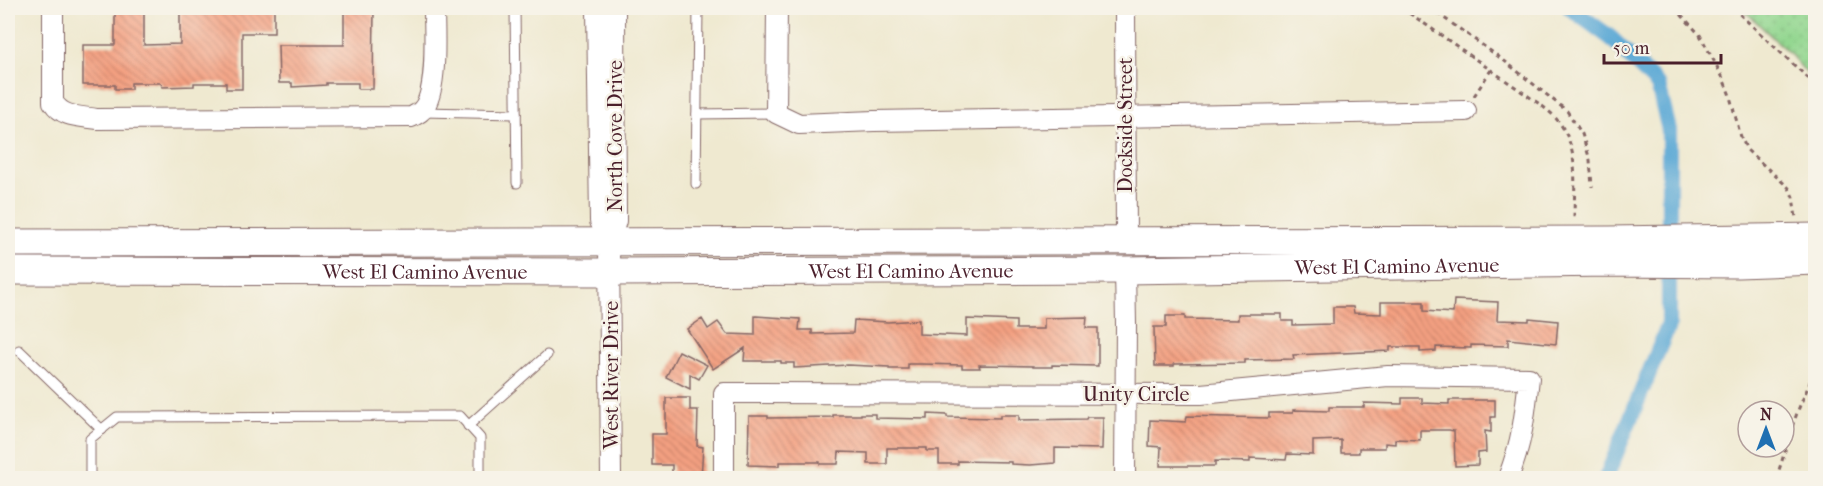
<svg xmlns="http://www.w3.org/2000/svg" width="1823" height="486" font-family="'IM FELL French Canon',serif">
  <style>
    .green { fill: url(#green-dots); stroke: #6e7b5e; stroke-width: 1.5 }
    .lines { fill: none; stroke-linecap: round; stroke-linejoin: round }
    .canal { stroke: #5eaad6; stroke-width: 16 }
    .building { fill: url(#building-back-hatch) }
    .service-casing { stroke: #846665; stroke-width: 11 }
    .minor-casing { stroke: #846665; stroke-width: 22 }
    .secondary-casing { stroke: #846665; stroke-width: 29 }
    .path { stroke: #846665; stroke-width: 3; stroke-dasharray: 4.5 4.5; stroke-linecap: butt }
    .service { stroke: #fff; stroke-width: 9 }
    .minor { stroke: #fff; stroke-width: 20 }
    .secondary { stroke: #fff; stroke-width: 27 }
    .labels { text-anchor: middle; dominant-baseline: central; stroke-width: 5; stroke-linejoin: round; paint-order: stroke }
    .street-label { font-size: 20px; fill: #4a1f2b; stroke: #f7f3e8 }
  </style>
  <defs>
    <pattern id="green-dots" width="8" height="8" patternUnits="userSpaceOnUse" patternTransform="scale(1.5)"><rect width="8" height="8" fill="#93d790"/><path d="M2 2h.1M6 6h.1" fill="none" stroke="#80b87c" stroke-width="1.8" stroke-linecap="round"/></pattern>
    <pattern id="building-back-hatch" width="6" height="6" patternUnits="userSpaceOnUse" patternTransform="scale(1.5)"><rect width="6" height="6" fill="#f4a081"/><path d="M-1 5l2 2M0 0l6 6M5-1l2 2" fill="none" stroke="#c8826a"/></pattern>
  </defs>
  <rect width="100%" height="100%" fill="#f7f3e8"/>
  <filter id="ink" filterUnits="userSpaceOnUse"><feTurbulence type="fractalNoise" baseFrequency=".0167" numOctaves="2"/><feDisplacementMap in="SourceGraphic" scale="12" xChannelSelector="R" yChannelSelector="G"/><feConvolveMatrix kernelMatrix="1 2 1 2 8 2 1 2 1" color-interpolation-filters="sRGB"/></filter>
  <filter id="wash" filterUnits="userSpaceOnUse"><feTurbulence type="fractalNoise" baseFrequency=".008" numOctaves="4" result="noise"/><feDisplacementMap in="SourceGraphic" scale="24" xChannelSelector="R" yChannelSelector="G"/><feGaussianBlur stdDeviation="1.35" result="paint"/><feColorMatrix in="noise" values="0 0 0 0 0 0 0 0 0 0 0 0 0 0 0 0 0 1.4 0 .05"/><feComposite in="paint" operator="in"/></filter>
  <g filter="url(#wash)">
    <rect width="100%" height="100%" fill="#efe9d0"/>
    <!-- green -->
    <path class="green" d="M 1742,8 L 1815,8 L 1815,83 L 1791,55 Z"/>
    <g class="lines">
      <!-- canal -->
      <path class="canal" d="M 1570,8 L 1611,38 L 1658,85 L 1669,130 L 1669,324 L 1606,478"/>
    </g>
    <g id="blocks">
      <!-- building -->
      <g class="building">
        <path d="M 115,8 L 144,8 L 144,45 L 180,44 L 180,8 L 274,8 L 274,33 L 242,33 L 242,89 L 226,89 L 226,83 L 194,83 L 194,86 L 162,87 L 161,83 L 131,83 L 131,89 L 115,89 L 115,85 L 83,85 L 83,45 L 115,45 Z"/>
        <path d="M 344,8 L 374,8 L 373,89 L 358,89 L 358,83 L 326,83 L 326,85 L 292,87 L 292,83 L 279,83 L 278,45 L 344,45 Z"/>
        <path d="M 1454,300 L 1498,302 L 1497,320 L 1529,321 L 1529,318 L 1558,321 L 1556,344 L 1508,339 L 1508,346 L 1471,345 L 1471,348 L 1436,347 L 1436,351 L 1420,352 L 1420,347 L 1390,347 L 1390,351 L 1293,355 L 1294,359 L 1245,360 L 1245,363 L 1174,364 L 1174,366 L 1155,366 L 1154,327 L 1166,327 L 1166,316 L 1185,316 L 1185,319 L 1238,320 L 1238,314 L 1282,314 L 1282,321 L 1293,321 L 1293,325 L 1333,324 L 1333,307 L 1353,307 L 1354,313 L 1381,314 L 1381,302 L 1424,302 L 1424,311 L 1453,313 Z"/>
        <path d="M 755,316 L 800,319 L 799,330 L 812,330 L 812,334 L 853,333 L 854,320 L 888,322 L 919,320 L 919,334 L 967,336 L 967,319 L 1016,321 L 1016,329 L 1044,329 L 1044,318 L 1087,317 L 1086,328 L 1098,328 L 1098,366 L 1052,365 L 1052,367 L 1033,367 L 1033,366 L 979,365 L 980,368 L 962,368 L 962,365 L 921,364 L 908,364 L 908,369 L 889,369 L 889,367 L 848,365 L 794,368 L 794,363 L 781,363 L 781,361 L 744,361 L 745,348 L 713,369 L 687,329 L 702,319 L 708,329 L 718,322 L 727,334 L 755,335 Z"/>
        <path d="M 679,351 L 707,365 L 699,379 L 690,374 L 690,389 L 666,377 Z"/>
        <path d="M 666,398 L 690,398 L 690,410 L 698,410 L 697,446 L 703,447 L 701,478 L 672,478 L 672,465 L 652,465 L 652,434 L 666,434 Z"/>
        <path d="M 1402,398 L 1422,398 L 1422,403 L 1449,404 L 1449,400 L 1495,400 L 1495,417 L 1491,417 L 1491,432 L 1485,431 L 1486,452 L 1478,453 L 1478,465 L 1455,466 L 1454,431 L 1449,430 L 1420,430 L 1420,440 L 1395,439 L 1395,444 L 1385,443 L 1385,448 L 1359,448 L 1359,453 L 1341,453 L 1341,440 L 1313,441 L 1313,455 L 1287,454 L 1286,460 L 1250,458 L 1250,462 L 1215,461 L 1215,466 L 1160,466 L 1161,447 L 1149,446 L 1150,420 L 1186,422 L 1187,416 L 1269,418 L 1269,413 L 1293,413 L 1293,410 L 1329,411 L 1329,407 L 1364,407 L 1364,403 L 1402,404 Z"/>
        <path d="M 861,414 L 875,414 L 875,418 L 928,419 L 928,414 L 947,415 L 947,417 L 1000,418 L 1000,415 L 1019,415 L 1019,420 L 1086,419 L 1087,417 L 1103,417 L 1102,449 L 1055,448 L 1055,463 L 1030,465 L 1011,464 L 1011,462 L 958,461 L 958,464 L 939,464 L 939,451 L 927,451 L 927,448 L 887,448 L 887,464 L 868,464 L 868,453 L 839,452 L 838,464 L 820,464 L 820,462 L 779,462 L 779,466 L 748,465 L 749,416 L 768,416 L 768,418 L 833,417 L 833,415 L 861,415 Z"/>
      </g>
    </g>
  </g>
  <g filter="url(#ink)">
    <use href="#blocks" fill-opacity="0" stroke="#846665" stroke-width="1.5"/>
    <g class="lines">
      <defs>
        <g id="service">
          <path d="M 515,8 L 517,183"/>
          <path d="M 423,112 L 516,114"/>
          <path d="M 697,114 L 776,113"/>
          <path d="M 696,184 L 698,8"/>
          <path d="M 19,350 L 102,430"/>
          <path d="M 468,426 L 547,355"/>
          <path d="M 90,478 L 90,439 L 117,417 L 460,416 L 480,438 L 480,478"/>
        </g>
        <g id="minor">
          <path d="M 53,8 L 53,102 C 63,118 80,116 97,119 L 411,117 C 414,116 417,114 420,112 C 439,97 434,32 434,8"/>
          <path d="M 597,8 L 600,221 L 609,242"/>
          <path d="M 777,8 L 776,113 L 799,124 L 874,121 L 1466,111"/>
          <path d="M 1125,8 L 1126,242"/>
          <path d="M 1125,270 L 1126,324 L 1125,478"/>
          <path d="M 611,478 L 609,242 L 616,221 L 615,8"/>
          <path d="M 724,478 L 724,393 L 1201,394 L 1388,376 L 1529,378 C 1525,415 1522,443 1508,478"/>
        </g>
        <g id="secondary">
          <path d="M 8,243 L 1609,240 L 1816,237"/>
          <path id="s1" d="M 8,271 L 610,272 L 1125,270 L 1609,263 L 1738,264 L 1816,261"/>
        </g>
      </defs>
      <!-- service casing -->
      <use href="#service" class="service-casing"/>
      <!-- minor casing -->
      <use href="#minor" class="minor-casing"/>
      <!-- secondary casing -->
      <use href="#secondary" class="secondary-casing"/>
      <!-- path -->
      <g class="path">
        <path d="M 1402,8 L 1541,105 C 1547,110 1554,115 1558,121 C 1580,148 1574,187 1574,219"/>
        <path d="M 1430,8 L 1502,59 L 1567,111 L 1582,134 L 1590,160 L 1592,187"/>
        <path d="M 1675,8 L 1700,35 L 1722,76 L 1729,93 L 1741,137 L 1747,150 L 1789,188 L 1793,197 L 1796,218"/>
        <path d="M 1733,8 L 1809,79 L 1816,88"/>
        <path d="M 1474,96 L 1491,70"/>
        <path d="M 1776,478 C 1784,458 1788,436 1796,416 C 1802,398 1812,382 1816,363"/>
      </g>
      <!-- service -->
      <use href="#service" class="service"/>
      <!-- minor -->
      <use href="#minor" class="minor"/>
      <!-- secondary -->
      <use href="#secondary" class="secondary"/>
    </g>
  </g>
  <g class="labels">
    <!-- street labels -->
    <g class="street-label">
      <text transform="translate(1125 125) rotate(-90)">Dockside Street</text>
      <text transform="translate(615 136) rotate(-90)">North Cove Drive</text>
      <text stroke="none"><textPath href="#s1" startOffset="1389">West El Camino Avenue</textPath></text>
      <text stroke="none"><textPath href="#s1" startOffset="903">West El Camino Avenue</textPath></text>
      <text stroke="none"><textPath href="#s1" startOffset="417">West El Camino Avenue</textPath></text>
      <text transform="translate(611 375) rotate(-90)">West River Drive</text>
      <text x="1136" y="394">Unity Circle</text>
    </g>
  </g>
  <!-- margin -->
  <rect width="1823" height="486" fill="none" stroke="#f7f3e8" stroke-width="30"/>
  <!-- north arrow -->
  <g transform="translate(1766 429)"><circle r="28" fill="#f7f3e8" stroke="#b29e9c" stroke-width="1.5"/>
  <path d="M0-4.5L10 22L0 15L-10 22Z" fill="#1f6fb2"/>
  <text y="-9" font-size="16" font-weight="bold" text-anchor="middle" fill="#4a1f2b">N</text>
  </g>
  <!-- scale -->
  <path d="M1604 54v9h117v-9" fill="none" stroke="#4a1f2b" stroke-width="3"/>
  <text x="1613" y="54" font-size="18" fill="#4a1f2b" stroke="#f7f3e8" stroke-width="4.5" paint-order="stroke">50 m</text>
</svg>
